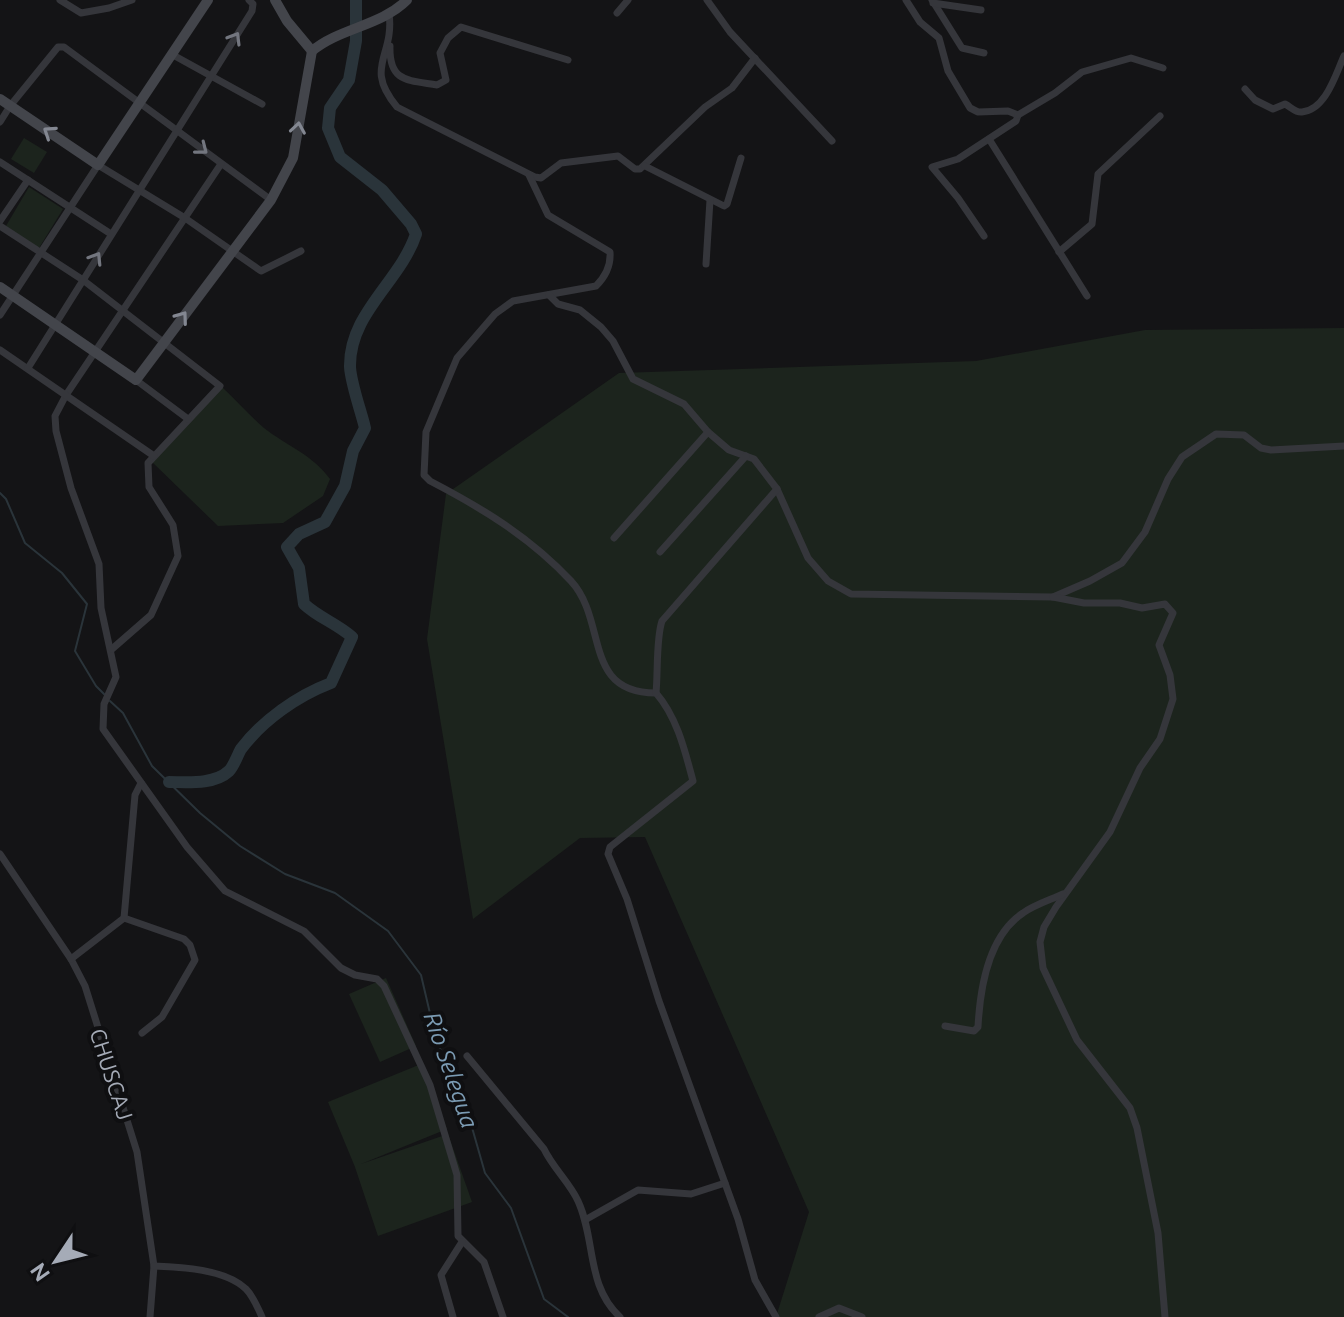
<svg xmlns="http://www.w3.org/2000/svg" width="1344" height="1317" font-family="Ubuntu,sans-serif">
  <style>
    .green { fill: #1c241d }
    .lines { fill: none; stroke-linecap: round; stroke-linejoin: round }
    .stream { stroke: #2a343a; stroke-width: 2 }
    .river { stroke: #2a343a; stroke-width: 12 }
    .minor { stroke: #35363b; stroke-width: 7 }
    .secondary { stroke: #43454b; stroke-width: 10 }
    .oneway { stroke: #73767f }
    .oneway2 { stroke: #838791 }
    .labels { text-anchor: middle; dominant-baseline: central; stroke-width: 8; stroke-linejoin: round; paint-order: stroke }
    .street-label { font-size: 22px; fill: #a5abb7; stroke: #0f0f11 }
    .water-label { font-size: 24px; font-style: italic; fill: #7b9bb3; stroke: #0f0f11 }
  </style>
  <rect width="100%" height="100%" fill="#141416"/>
  <!-- green -->
  <g class="green">
    <path d="M 24,138 L 47,152 L 34,173 L 11,159 Z"/>
    <path d="M 29,187 L 63,209 L 39,248 L 6,226 Z"/>
    <path d="M 1344,328 L 1344,1317 L 776,1317 L 809,1212 L 645,837 L 580,838 L 473,919 L 427,639 L 446,494 L 619,373 L 976,361 L 1145,330 Z"/>
    <path d="M 222,387 C 236,400 249,415 264,428 C 287,446 313,455 330,479 L 323,496 L 283,523 L 218,526 L 150,460 Z"/>
    <path d="M 386,978 L 416,1046 L 380,1062 L 349,994 Z"/>
    <path d="M 421,1064 L 447,1129 L 361,1164 L 448,1134 L 472,1202 L 378,1236 L 355,1167 L 328,1102 Z"/>
  </g>
  <g class="lines">
    <!-- stream -->
    <g class="stream">
      <path d="M 0,493 L 6,499 L 25,543 L 62,573 L 87,604 L 75,651 L 96,686 L 106,696"/>
      <path d="M 110,701 L 123,713 L 152,766 L 200,813 L 240,846 L 285,874 L 335,893 L 388,931 L 421,975 L 436,1039 L 469,1117 L 485,1173 L 511,1208 L 544,1299 L 568,1317"/>
    </g>
    <!-- river -->
    <path class="river" d="M 169,782 C 187,782 214,785 229,771 C 234,766 237,756 241,749 C 263,720 297,696 331,683 L 352,637 C 336,623 319,618 304,604 L 299,568 L 287,547 L 299,534 L 325,522 L 345,486 L 353,451 L 365,428 C 361,411 351,384 350,367 C 349,313 400,282 416,234 L 411,224 L 382,190 L 340,157 L 328,128 L 330,108 L 349,80 L 356,41 L 356,0"/>
    <!-- minor -->
    <g class="minor">
      <path d="M 60,0 L 81,13 L 109,8 L 132,0"/>
      <path d="M 707,0 L 730,32 L 832,141"/>
      <path d="M 906,0 L 920,22 L 939,38 L 948,71 L 970,108 L 978,112 L 1008,111 L 1018,115 L 1016,121 L 958,159 L 932,167 L 958,198 L 984,236"/>
      <path d="M 932,0 L 962,48 L 984,53"/>
      <path d="M 933,3 L 981,10"/>
      <path d="M 389,13 C 395,57 363,66 397,107 L 535,177 L 541,178 L 561,163 L 618,156 L 635,169 L 640,169 L 705,107 L 732,88 L 755,58"/>
      <path d="M 617,13 L 628,0"/>
      <path d="M 390,46 C 389,82 407,80 437,85 L 446,80 L 440,53 L 448,38 L 461,27 L 568,60"/>
      <path d="M 173,55 L 262,104"/>
      <path d="M 1245,89 L 1255,100 L 1273,109 L 1285,104 C 1291,107 1296,113 1302,112 C 1326,110 1336,73 1344,56"/>
      <path d="M 1018,115 L 1055,93 L 1082,72 L 1131,58 L 1163,68"/>
      <path d="M 0,122 L 10,106 L 58,47 L 64,47 L 271,200"/>
      <path d="M 989,139 L 1087,296"/>
      <path d="M 0,162 L 111,234"/>
      <path d="M 221,164 L 66,395 L 55,416 L 56,431 L 71,488 L 99,564 L 101,608 L 116,677 L 104,704 L 103,729 L 187,847 L 225,891 L 304,931 L 341,968 L 355,975 L 377,979 L 384,986 L 430,1085 L 457,1175 L 458,1236 L 484,1262 L 503,1317"/>
      <path d="M 645,166 L 724,206 L 727,204 L 741,158"/>
      <path d="M 529,175 L 548,215 L 610,252 C 611,265 605,277 596,286 L 513,301 L 495,314 L 457,358 L 426,432 L 424,475 L 430,481 C 482,508 530,537 571,581 C 608,621 582,693 656,693 C 677,717 685,751 693,781 L 610,847 L 608,854 L 627,899 L 659,1001 L 738,1219 L 755,1280 L 776,1317"/>
      <path d="M 0,221 L 28,180"/>
      <path d="M 0,226 L 83,280 L 220,386 L 148,463 L 149,487 L 173,525 L 178,556 L 151,615 L 112,649"/>
      <path d="M 1059,252 L 1092,224 L 1098,174 L 1160,116"/>
      <path d="M 706,264 L 710,200"/>
      <path d="M 549,295 L 558,304 L 580,310 L 601,327 L 613,341 L 633,379 L 684,404 L 708,432 L 729,450 L 754,459 L 777,489 L 808,558 L 828,581 L 851,594 L 1053,597 L 1090,581 L 1122,563 L 1145,532 L 1168,479 L 1182,457 L 1216,434 L 1244,435 L 1261,448 L 1271,450 L 1344,446"/>
      <path d="M 0,315 L 98,165 L 185,218 L 261,271 L 301,251"/>
      <path d="M 0,350 L 154,456"/>
      <path d="M 28,368 L 252,11 L 253,4 L 249,0"/>
      <path d="M 136,380 L 188,419"/>
      <path d="M 614,538 L 708,432"/>
      <path d="M 660,552 L 746,456"/>
      <path d="M 1053,597 L 1084,603 L 1120,603 L 1142,608 L 1165,604 L 1173,613 L 1159,645 L 1170,675 L 1173,699 L 1160,739 L 1140,768 L 1110,832 L 1056,907 L 1044,927 L 1040,942 L 1043,968 L 1077,1040 L 1130,1108 L 1137,1128 L 1158,1233 L 1165,1317"/>
      <path d="M 656,693 C 658,673 656,638 662,621 L 777,489"/>
      <path d="M 0,854 L 71,959 L 85,986 L 137,1152 L 154,1266 L 150,1317"/>
      <path d="M 124,918 L 184,939 L 190,945 L 195,960 L 162,1017 L 142,1033"/>
      <path d="M 71,959 L 124,918 L 135,795 L 141,783"/>
      <path d="M 945,1026 L 974,1031 L 978,1027 C 980,988 988,936 1023,913 C 1034,905 1050,900 1063,894"/>
      <path d="M 467,1056 L 544,1149 C 553,1168 570,1183 578,1201 C 596,1240 586,1286 620,1317"/>
      <path d="M 585,1220 L 638,1190 L 691,1194 L 725,1183"/>
      <path d="M 154,1266 C 181,1267 225,1269 246,1289 C 253,1296 258,1308 262,1317"/>
      <path d="M 453,1317 L 441,1275 L 462,1242"/>
      <path d="M 819,1317 L 839,1308 L 862,1317"/>
    </g>
    <!-- secondary -->
    <g class="secondary">
      <path d="M 275,0 L 287,21 L 312,51"/>
      <path d="M 0,99 L 98,165 L 208,0"/>
      <path d="M 0,287 L 136,380 L 271,200 L 293,158 L 312,51 C 339,28 381,26 407,0"/>
    </g>
  </g>
  <!-- one-way arrows -->
  <defs><path id="oneway-chevron" d="M-2-3.5L2.5 0L-2 3.5" fill="none" stroke-width="1.6" stroke-linecap="round" stroke-linejoin="round" transform="scale(2)"/></defs>
  <g class="oneway">
    <use href="#oneway-chevron" transform="translate(235 38) rotate(-59)"/>
    <use href="#oneway-chevron" transform="translate(202 149) rotate(38)"/>
    <use href="#oneway-chevron" transform="translate(96 258) rotate(-58)"/>
  </g>
  <g class="oneway2">
    <use href="#oneway-chevron" transform="translate(298 128) rotate(-81)"/>
    <use href="#oneway-chevron" transform="translate(49 132) rotate(-146)"/>
    <use href="#oneway-chevron" transform="translate(182 317) rotate(-54)"/>
  </g>
  <g class="labels">
    <!-- street labels -->
    <g class="street-label">
      <text transform="translate(112 1074) rotate(72)">CHUSCAJ</text>
    </g>
    <!-- water labels -->
    <g class="water-label">
      <text transform="translate(451 1070) rotate(71)">Río Selegua</text>
    </g>
  </g>
  <!-- north arrow -->
  <g transform="translate(56 1261) rotate(235)" stroke="#0f0f11" stroke-width="6" paint-order="stroke">
  <path d="M0-6L14 30L0 20L-14 30Z" fill="#a5abb7"/>
  <text y="-12" font-size="22" font-weight="bold" text-anchor="middle" fill="#a5abb7">N</text>
  </g>
</svg>
